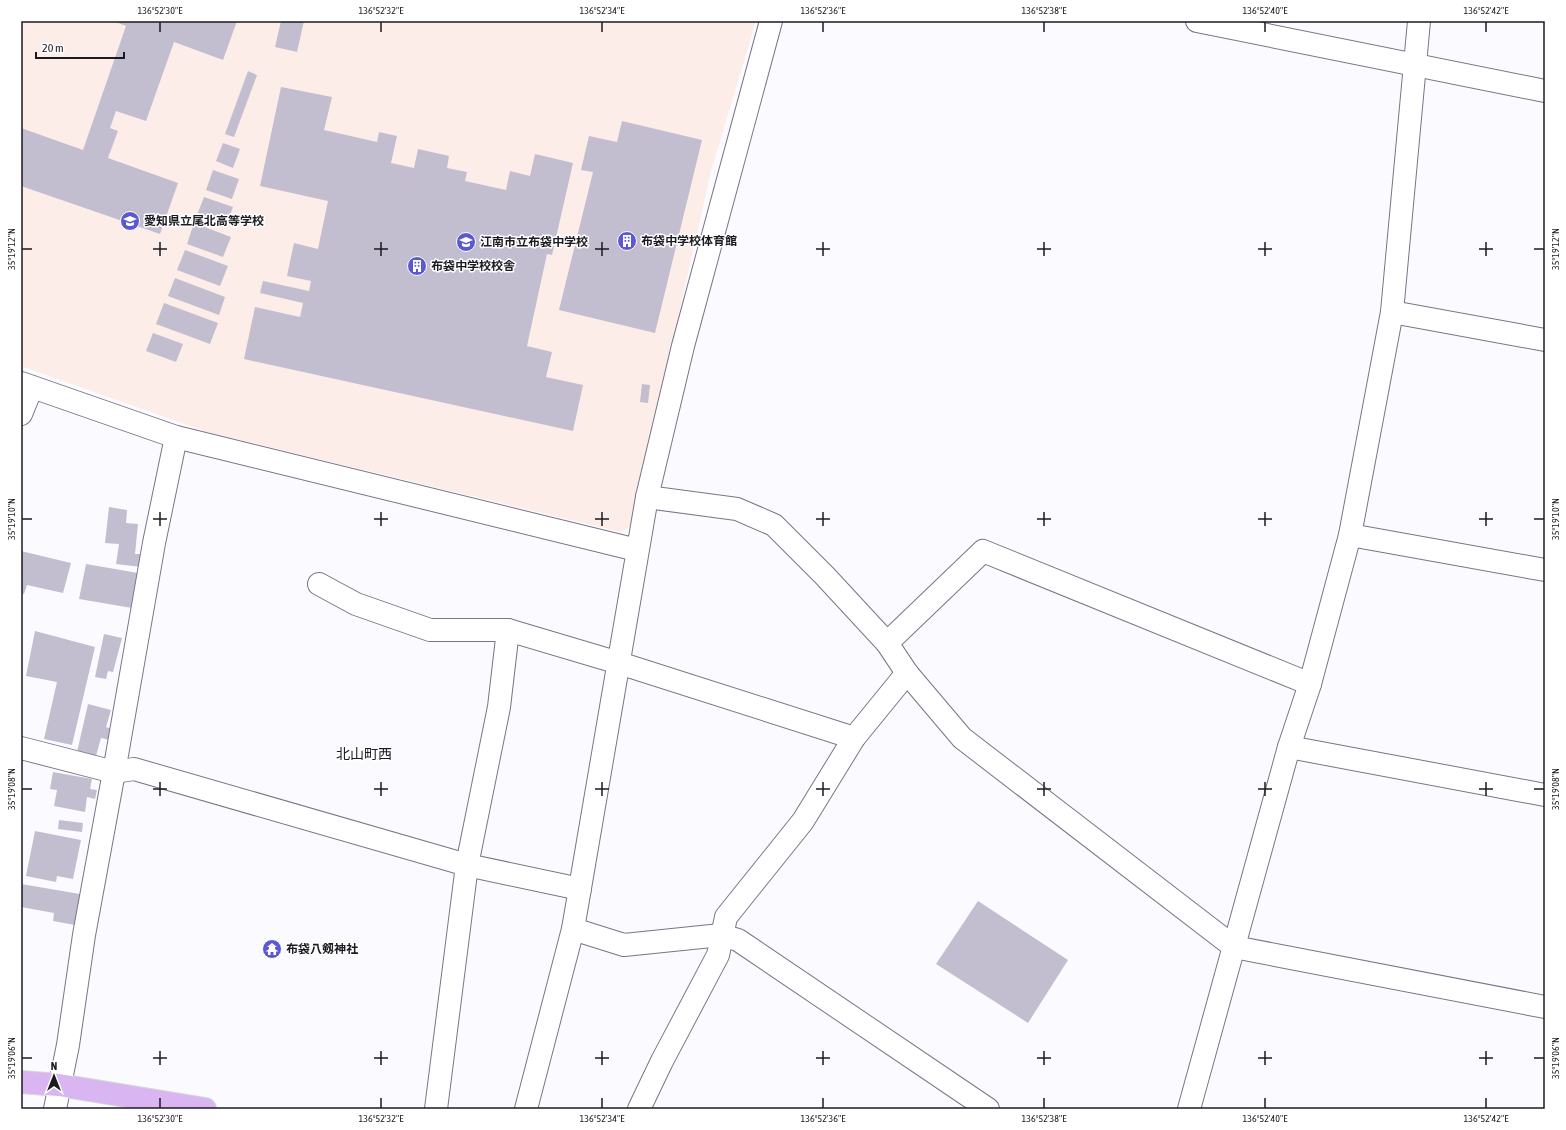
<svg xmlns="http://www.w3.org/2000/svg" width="1566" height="1130" font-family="'Asap Condensed','Noto Sans JP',sans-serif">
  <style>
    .education { fill: #fcede8 }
    .building { fill: #c2bed0 }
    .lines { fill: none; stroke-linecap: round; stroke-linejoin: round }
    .minor-casing { stroke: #777687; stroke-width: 24 }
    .major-casing { stroke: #d6d6d7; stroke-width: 24 }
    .minor { stroke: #fff; stroke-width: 22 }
    .major { stroke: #d9b6f1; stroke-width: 22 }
    .ticks { fill: none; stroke: #1a1a20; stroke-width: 1.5 }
    .labels { text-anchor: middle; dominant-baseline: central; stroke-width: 3; stroke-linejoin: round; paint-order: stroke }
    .poi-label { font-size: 12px; font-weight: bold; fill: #1a1a20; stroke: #fff; text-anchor: start }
    .quarter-label { font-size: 14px; fill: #1a1a20; stroke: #fff }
    .neatline { fill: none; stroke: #1a1a20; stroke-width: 1.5 }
    .ticks-label { font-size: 10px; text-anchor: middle; fill: #1a1a20 }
  </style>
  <rect width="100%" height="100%" fill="#fbfafe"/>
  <!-- education -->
  <path class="education" d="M 21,21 L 756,21 L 711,171 L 631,526 L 621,532 L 207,432 L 21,366 Z"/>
  <!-- building -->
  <g class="building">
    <path d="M 113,21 L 237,21 L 223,60 L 174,42 L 146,121 L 116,111 L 110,128 L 118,131 L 108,158 L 178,183 L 160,234 L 21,186 L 21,128 L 83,150 L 126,26 Z"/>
    <path d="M 281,21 L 304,21 L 297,52 L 275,47 Z"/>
    <path d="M 248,71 L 257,75 L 234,137 L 225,134 Z"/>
    <path d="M 281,87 L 332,97 L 324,130 L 377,142 L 379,132 L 397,136 L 391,163 L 414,168 L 418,149 L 449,156 L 447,168 L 467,172 L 465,181 L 506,190 L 510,171 L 530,176 L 535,154 L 573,163 L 552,255 L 547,254 L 527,346 L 552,352 L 546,377 L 583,385 L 573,431 L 244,359 L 255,307 L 300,317 L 303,303 L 260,293 L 263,281 L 309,291 L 311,281 L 287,276 L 294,243 L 318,249 L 328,201 L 260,186 Z"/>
    <path d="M 622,121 L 702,140 L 655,333 L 559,310 L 593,172 L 581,170 L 589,136 L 617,142 Z"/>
    <path d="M 223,143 L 240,149 L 233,168 L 216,161 Z"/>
    <path d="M 213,170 L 239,179 L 232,199 L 206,190 Z"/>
    <path d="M 204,197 L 233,207 L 226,226 L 197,215 Z"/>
    <path d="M 194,223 L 231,237 L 223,257 L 187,244 Z"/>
    <path d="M 185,250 L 228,266 L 220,286 L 177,270 Z"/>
    <path d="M 175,278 L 225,297 L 219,315 L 168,296 Z"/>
    <path d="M 164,303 L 218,323 L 210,344 L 156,324 Z"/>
    <path d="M 153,333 L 183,344 L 176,362 L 146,351 Z"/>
    <path d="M 642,384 L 650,385 L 648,403 L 640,402 Z"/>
    <path d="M 109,507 L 127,510 L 126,523 L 138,524 L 135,554 L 143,554 L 141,567 L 116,564 L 119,544 L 105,543 Z"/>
    <path d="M 21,551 L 71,563 L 63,593 L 27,585 L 24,594 L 21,593 Z"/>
    <path d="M 86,564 L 138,573 L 132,608 L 79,599 Z"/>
    <path d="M 35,631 L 95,647 L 72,745 L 44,739 L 57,682 L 26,676 Z"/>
    <path d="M 104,634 L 122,638 L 113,672 L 108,671 L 106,679 L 95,677 Z"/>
    <path d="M 88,704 L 111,710 L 106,727 L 112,729 L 110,740 L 101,738 L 96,756 L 77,752 Z"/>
    <path d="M 53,772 L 92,779 L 90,789 L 97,790 L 95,799 L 87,797 L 85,812 L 54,806 L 57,790 L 50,789 Z"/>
    <path d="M 59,820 L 83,823 L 82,832 L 58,829 Z"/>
    <path d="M 35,831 L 81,840 L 73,879 L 57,876 L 56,882 L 26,876 Z"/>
    <path d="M 21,884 L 80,894 L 75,925 L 53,921 L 54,913 L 21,907 Z"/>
    <path d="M 978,901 L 1068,960 L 1028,1023 L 936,964 Z"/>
  </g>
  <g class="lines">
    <defs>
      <g id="minor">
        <path d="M 1197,21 L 1545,91"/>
        <path d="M 1392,312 L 1545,340"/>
        <path d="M 21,383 L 176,437 L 637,550"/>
        <path d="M 21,414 L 32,387"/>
        <path d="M 647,497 L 737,509 L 774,525 L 825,576 L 887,643 L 907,673 L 962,738 L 1234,947 L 1545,1007"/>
        <path d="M 1350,535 L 1545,570"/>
        <path d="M 319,584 L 356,604 L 430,630 L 508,630 L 619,663 L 854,738"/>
        <path d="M 887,643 L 983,551 L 1310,684"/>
        <path d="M 1289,747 L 1545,795"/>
        <path d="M 21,748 L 114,772 L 134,769 L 467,865 L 580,889"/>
        <path d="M 573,929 L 624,945 L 721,935 L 738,940 L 988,1109"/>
        <path d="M 55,1109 L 68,1045 L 84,935 L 114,772 L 154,543 L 176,437"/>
        <path d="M 436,1109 L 467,865 L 499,707 L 508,630"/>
        <path d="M 526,1109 L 573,929 L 647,497 L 683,346 L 771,21"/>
        <path d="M 639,1109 L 662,1061 L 718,955 L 726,917 L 803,821 L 854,738 L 907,673"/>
        <path d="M 1189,1109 L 1289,747 L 1310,684 L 1350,535 L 1392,312 L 1419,21"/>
      </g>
      <path id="major" d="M 21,1082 L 59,1085 L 205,1109"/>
    </defs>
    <!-- minor casing -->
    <use href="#minor" class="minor-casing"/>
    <!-- major casing -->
    <use href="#major" class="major-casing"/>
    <!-- minor -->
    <use href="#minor" class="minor"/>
    <!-- major -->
    <use href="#major" class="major"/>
  </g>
  <!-- ticks -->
  <path class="ticks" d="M 160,22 L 160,32M 381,22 L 381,32M 602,22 L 602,32M 823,22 L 823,32M 1044,22 L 1044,32M 1265,22 L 1265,32M 1486,22 L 1486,32M 160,242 L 160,256M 381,242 L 381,256M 602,242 L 602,256M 823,242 L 823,256M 1044,242 L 1044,256M 1265,242 L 1265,256M 1486,242 L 1486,256M 22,249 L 32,249M 153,249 L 167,249M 374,249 L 388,249M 595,249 L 609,249M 816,249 L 830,249M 1037,249 L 1051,249M 1258,249 L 1272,249M 1479,249 L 1493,249M 1534,249 L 1544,249M 160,512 L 160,526M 381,512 L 381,526M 602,512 L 602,526M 823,512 L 823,526M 1044,512 L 1044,526M 1265,512 L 1265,526M 1486,512 L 1486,526M 22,519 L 32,519M 153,519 L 167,519M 374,519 L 388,519M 595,519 L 609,519M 816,519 L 830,519M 1037,519 L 1051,519M 1258,519 L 1272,519M 1479,519 L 1493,519M 1534,519 L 1544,519M 160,782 L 160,796M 381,782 L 381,796M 602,782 L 602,796M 823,782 L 823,796M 1044,782 L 1044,796M 1265,782 L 1265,796M 1486,782 L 1486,796M 22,789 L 32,789M 153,789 L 167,789M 374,789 L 388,789M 595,789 L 609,789M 816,789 L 830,789M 1037,789 L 1051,789M 1258,789 L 1272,789M 1479,789 L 1493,789M 1534,789 L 1544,789M 160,1051 L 160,1065M 381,1051 L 381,1065M 602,1051 L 602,1065M 823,1051 L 823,1065M 1044,1051 L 1044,1065M 1265,1051 L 1265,1065M 1486,1051 L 1486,1065M 22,1058 L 32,1058M 153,1058 L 167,1058M 374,1058 L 388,1058M 595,1058 L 609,1058M 816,1058 L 830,1058M 1037,1058 L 1051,1058M 1258,1058 L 1272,1058M 1479,1058 L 1493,1058M 1534,1058 L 1544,1058M 160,1098 L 160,1108M 381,1098 L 381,1108M 602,1098 L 602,1108M 823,1098 L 823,1108M 1044,1098 L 1044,1108M 1265,1098 L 1265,1108M 1486,1098 L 1486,1108"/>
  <!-- icons -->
  <defs>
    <symbol id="school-disc" viewBox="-11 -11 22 22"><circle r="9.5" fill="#5c58d0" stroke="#fff"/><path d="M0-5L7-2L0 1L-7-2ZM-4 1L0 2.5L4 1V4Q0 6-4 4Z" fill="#fff"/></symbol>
    <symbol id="building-disc" viewBox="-11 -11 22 22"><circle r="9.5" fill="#5c58d0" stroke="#fff"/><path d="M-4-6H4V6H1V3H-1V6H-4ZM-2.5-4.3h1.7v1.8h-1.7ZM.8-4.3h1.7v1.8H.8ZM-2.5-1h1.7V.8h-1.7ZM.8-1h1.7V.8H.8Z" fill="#fff"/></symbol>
    <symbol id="temple-disc" viewBox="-11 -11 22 22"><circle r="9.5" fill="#5c58d0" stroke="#fff"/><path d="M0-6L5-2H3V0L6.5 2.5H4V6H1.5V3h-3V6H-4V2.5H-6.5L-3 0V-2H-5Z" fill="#fff"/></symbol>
  </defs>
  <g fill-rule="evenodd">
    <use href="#school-disc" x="119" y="210" width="22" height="22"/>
    <use href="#building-disc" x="616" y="230" width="22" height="22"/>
    <use href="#school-disc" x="455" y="231" width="22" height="22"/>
    <use href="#building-disc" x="406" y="255" width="22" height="22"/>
    <use href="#temple-disc" x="261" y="938" width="22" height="22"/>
  </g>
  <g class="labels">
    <!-- poi labels -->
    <g class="poi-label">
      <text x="144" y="221">愛知県立尾北高等学校</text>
      <text x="641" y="241">布袋中学校体育館</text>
      <text x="480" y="242">江南市立布袋中学校</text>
      <text x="431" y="266">布袋中学校校舎</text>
      <text x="286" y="949">布袋八剱神社</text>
    </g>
    <!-- quarter labels -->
    <g class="quarter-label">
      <text x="364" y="754">北山町西</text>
    </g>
  </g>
  <!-- border -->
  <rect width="1566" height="1130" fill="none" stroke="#ffffff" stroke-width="44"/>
  <!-- north arrow -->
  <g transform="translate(54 1076)" stroke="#ffffff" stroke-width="3" paint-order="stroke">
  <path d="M0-3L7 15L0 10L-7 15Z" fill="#1a1a20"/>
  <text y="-6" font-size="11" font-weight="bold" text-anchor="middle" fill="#1a1a20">N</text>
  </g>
  <!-- scale -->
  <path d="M36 52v6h88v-6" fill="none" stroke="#1a1a20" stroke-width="2"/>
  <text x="42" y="52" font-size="12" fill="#1a1a20" stroke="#ffffff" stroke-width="3" paint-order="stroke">20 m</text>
  <rect x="22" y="22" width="1522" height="1086" class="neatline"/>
  <g class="ticks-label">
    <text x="160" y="14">136°52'30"E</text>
    <text x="381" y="14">136°52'32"E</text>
    <text x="602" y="14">136°52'34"E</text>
    <text x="823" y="14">136°52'36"E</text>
    <text x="1044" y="14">136°52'38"E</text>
    <text x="1265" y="14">136°52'40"E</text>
    <text x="1486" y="14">136°52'42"E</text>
    <text transform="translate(11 249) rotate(-90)" y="4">35°19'12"N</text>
    <text transform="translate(1555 249) rotate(-90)" y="4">35°19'12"N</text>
    <text transform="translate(11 519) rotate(-90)" y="4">35°19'10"N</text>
    <text transform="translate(1555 519) rotate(-90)" y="4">35°19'10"N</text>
    <text transform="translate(11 789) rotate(-90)" y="4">35°19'08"N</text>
    <text transform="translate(1555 789) rotate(-90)" y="4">35°19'08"N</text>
    <text transform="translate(11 1058) rotate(-90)" y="4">35°19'06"N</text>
    <text transform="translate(1555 1058) rotate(-90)" y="4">35°19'06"N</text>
    <text x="160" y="1122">136°52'30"E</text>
    <text x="381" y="1122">136°52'32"E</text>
    <text x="602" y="1122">136°52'34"E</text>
    <text x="823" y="1122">136°52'36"E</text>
    <text x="1044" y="1122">136°52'38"E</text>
    <text x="1265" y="1122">136°52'40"E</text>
    <text x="1486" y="1122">136°52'42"E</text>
  </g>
</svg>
